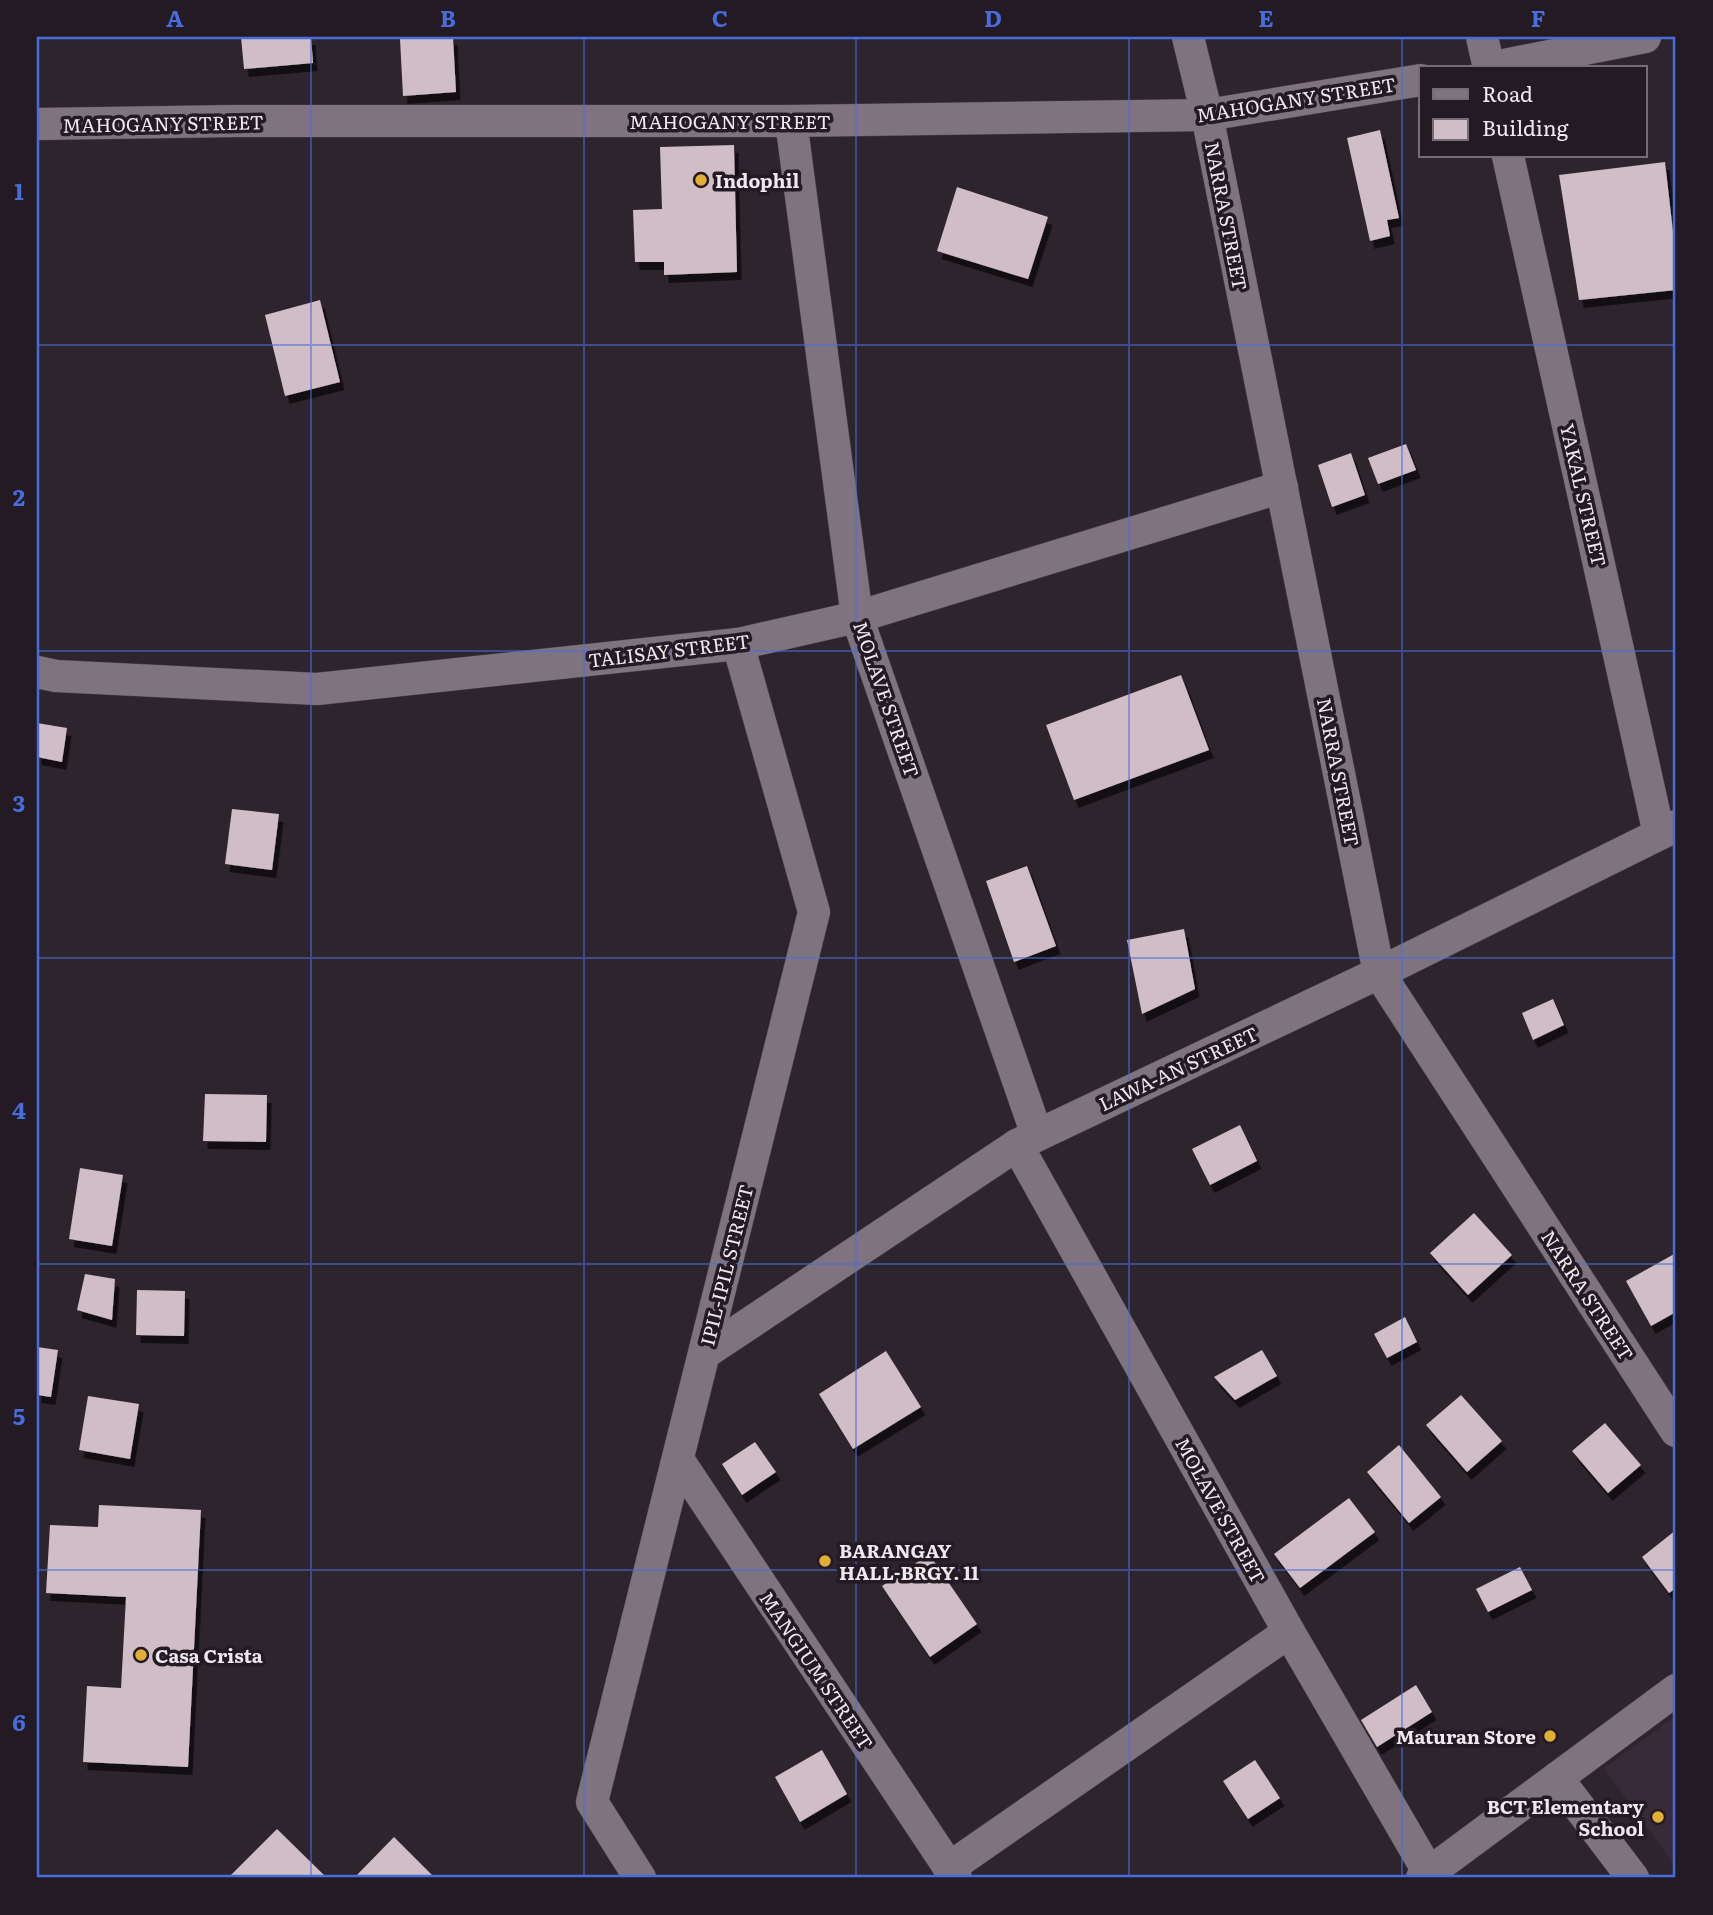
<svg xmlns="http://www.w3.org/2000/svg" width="1713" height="1915" font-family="Literata,serif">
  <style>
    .built { fill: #392a39 }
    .building { fill: #d0bdc5; filter: url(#shadow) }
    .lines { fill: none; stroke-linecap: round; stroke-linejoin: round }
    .minor-casing { stroke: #4a424a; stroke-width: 33 }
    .minor { stroke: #7f737f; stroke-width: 32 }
    .grid { fill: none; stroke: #476ddd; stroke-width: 2; stroke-opacity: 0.55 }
    .poi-dot { fill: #e0b034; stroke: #241a24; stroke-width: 2.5 }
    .labels { text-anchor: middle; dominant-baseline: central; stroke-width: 7; stroke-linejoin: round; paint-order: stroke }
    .street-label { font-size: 19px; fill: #efe8ef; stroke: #241a24 }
    .poi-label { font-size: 19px; font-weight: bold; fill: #efe8ef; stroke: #241a24; text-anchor: start }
    .neatline { fill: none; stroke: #476ddd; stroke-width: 2.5 }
    .grid-label { font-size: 23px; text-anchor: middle; font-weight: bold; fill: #476ddd }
  </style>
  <defs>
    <filter id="shadow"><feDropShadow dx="4.5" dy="8" stdDeviation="0" flood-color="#0009"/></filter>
  </defs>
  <rect width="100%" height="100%" fill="#2e242e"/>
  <!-- built -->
  <path class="built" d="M 1676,1716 L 1676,1867 L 1604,1768 Z"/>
  <!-- building -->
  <g class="building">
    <path d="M 241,37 L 311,37 L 313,63 L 244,69 Z"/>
    <path d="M 453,37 L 456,92 L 403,96 L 400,39 Z"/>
    <path d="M 1380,130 L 1399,218 L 1387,220 L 1390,236 L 1370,241 L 1347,138 Z"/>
    <path d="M 734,145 L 737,272 L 664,275 L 664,262 L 635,262 L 633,210 L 662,209 L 660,147 Z"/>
    <path d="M 1665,162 L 1676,258 L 1676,290 L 1579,300 L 1559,175 Z"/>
    <path d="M 957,187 L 1048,217 L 1028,279 L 937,251 Z"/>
    <path d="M 320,300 L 340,382 L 285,396 L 265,315 Z"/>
    <path d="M 1406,444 L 1416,470 L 1378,484 L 1368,458 Z"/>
    <path d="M 1351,453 L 1365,495 L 1332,507 L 1318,465 Z"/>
    <path d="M 1181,675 L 1209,750 L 1074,800 L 1046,725 Z"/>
    <path d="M 37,723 L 67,728 L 62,762 L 37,757 Z"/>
    <path d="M 232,809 L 279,814 L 272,870 L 225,864 Z"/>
    <path d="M 1027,866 L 1056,946 L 1014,962 L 986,881 Z"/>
    <path d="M 1184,929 L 1195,989 L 1142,1014 L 1127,940 Z"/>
    <path d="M 1553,999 L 1564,1025 L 1533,1040 L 1522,1013 Z"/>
    <path d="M 205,1094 L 267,1095 L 266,1142 L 203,1141 Z"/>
    <path d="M 1240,1125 L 1257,1161 L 1210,1185 L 1192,1149 Z"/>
    <path d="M 80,1168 L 123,1175 L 112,1246 L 69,1239 Z"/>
    <path d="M 1474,1213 L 1512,1255 L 1468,1295 L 1430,1253 Z"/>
    <path d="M 1676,1253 L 1676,1312 L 1651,1326 L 1626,1281 Z"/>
    <path d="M 85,1274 L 115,1279 L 112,1320 L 77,1310 Z"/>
    <path d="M 137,1290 L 185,1291 L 184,1336 L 136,1335 Z"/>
    <path d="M 1405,1317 L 1417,1342 L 1387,1358 L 1374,1334 Z"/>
    <path d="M 37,1347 L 58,1350 L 51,1397 L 37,1395 Z"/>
    <path d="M 1262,1350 L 1277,1376 L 1235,1400 L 1214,1377 Z"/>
    <path d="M 886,1351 L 921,1407 L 853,1449 L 819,1394 Z"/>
    <path d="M 1461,1395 L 1502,1441 L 1467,1472 L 1426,1425 Z"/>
    <path d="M 88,1396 L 139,1404 L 130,1459 L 79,1450 Z"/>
    <path d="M 1605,1423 L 1641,1465 L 1608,1493 L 1572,1451 Z"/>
    <path d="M 755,1442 L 776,1472 L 742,1495 L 722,1464 Z"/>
    <path d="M 1399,1445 L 1441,1497 L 1409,1523 L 1367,1472 Z"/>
    <path d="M 1349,1498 L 1375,1532 L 1300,1588 L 1274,1554 Z"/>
    <path d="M 99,1505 L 201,1510 L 188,1767 L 83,1762 L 87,1686 L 121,1688 L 126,1597 L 46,1593 L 50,1525 L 98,1527 Z"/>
    <path d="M 1676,1530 L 1676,1588 L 1669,1593 L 1642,1557 Z"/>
    <path d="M 929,1554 L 977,1624 L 930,1657 L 882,1586 Z"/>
    <path d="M 1520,1567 L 1532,1590 L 1488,1612 L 1476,1589 Z"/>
    <path d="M 1416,1685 L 1432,1712 L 1377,1747 L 1361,1720 Z"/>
    <path d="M 822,1750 L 847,1794 L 800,1822 L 775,1777 Z"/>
    <path d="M 1255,1760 L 1280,1798 L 1248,1819 L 1223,1781 Z"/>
    <path d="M 277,1829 L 327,1878 L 228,1878 Z"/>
    <path d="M 394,1837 L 432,1875 L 429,1878 L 354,1878 Z"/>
  </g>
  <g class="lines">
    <defs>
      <g id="minor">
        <path d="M 1188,37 L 1207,115 L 1379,973 L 1676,1431"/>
        <path d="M 1482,37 L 1489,68"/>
        <path d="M 1489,68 L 1645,37"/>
        <path d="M 791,121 L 857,617 L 1037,1135"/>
        <path d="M 37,124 L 236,121 L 791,121 L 1207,115 L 1421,80"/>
        <path d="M 1508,156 L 1659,834"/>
        <path d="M 37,672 L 56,676 L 317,689 L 738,644 L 857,617 L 1282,487"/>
        <path d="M 1017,1145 L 1289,1632 L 1429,1873"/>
        <path d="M 705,1353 L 1017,1145 L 1379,973 L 1676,826"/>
        <path d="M 679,1461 L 956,1878"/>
        <path d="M 1557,1778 L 1633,1878"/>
        <path d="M 949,1868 L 1289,1632"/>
        <path d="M 640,1878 L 592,1802 L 814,912 L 738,644"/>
        <path d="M 1422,1878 L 1676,1690"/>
      </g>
    </defs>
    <!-- minor casing -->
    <use href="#minor" class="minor-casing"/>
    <!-- minor -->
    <use href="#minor" class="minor"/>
  </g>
  <!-- grid -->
  <path class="grid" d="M 311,37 L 311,1878M 584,37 L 584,1878M 856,37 L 856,1878M 1129,37 L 1129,1878M 1402,37 L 1402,1878M 37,345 L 1676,345M 37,651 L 1676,651M 37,958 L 1676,958M 37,1264 L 1676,1264M 37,1570 L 1676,1570"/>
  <!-- markers -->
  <g class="poi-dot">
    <circle cx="701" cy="180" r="7"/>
    <circle cx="825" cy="1561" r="7"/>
    <circle cx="141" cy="1655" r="7"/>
    <circle cx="1550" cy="1736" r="7"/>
    <circle cx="1658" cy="1817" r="7"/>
  </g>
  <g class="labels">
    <!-- street labels -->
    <g class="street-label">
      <text transform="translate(1296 99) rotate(-9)">MAHOGANY STREET</text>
      <text x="730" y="121">MAHOGANY STREET</text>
      <text transform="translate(163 123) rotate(-1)">MAHOGANY STREET</text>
      <text transform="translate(1227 216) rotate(79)">NARRA STREET</text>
      <text transform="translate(1584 495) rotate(77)">YAKAL STREET</text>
      <text transform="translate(669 650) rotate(-7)">TALISAY STREET</text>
      <text transform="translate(887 699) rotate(71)">MOLAVE STREET</text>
      <text transform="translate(1339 772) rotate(79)">NARRA STREET</text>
      <text transform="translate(1178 1068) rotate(-25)">LAWA-AN STREET</text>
      <text transform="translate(726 1265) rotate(-76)">IPIL-IPIL STREET</text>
      <text transform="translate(1588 1295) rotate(57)">NARRA STREET</text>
      <text transform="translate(1221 1510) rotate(61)">MOLAVE STREET</text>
      <text transform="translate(817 1670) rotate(56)">MANGIUM STREET</text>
    </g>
    <!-- poi labels -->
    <g class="poi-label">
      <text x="715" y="180">Indophil</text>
      <text x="839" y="1550">BARANGAY<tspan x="839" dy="22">HALL-BRGY. 11</tspan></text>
      <text x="155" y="1655">Casa Crista</text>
      <text x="1536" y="1736" text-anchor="end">Maturan Store</text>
      <text x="1644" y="1806" text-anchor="end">BCT Elementary<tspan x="1644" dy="22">School</tspan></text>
    </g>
  </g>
  <!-- border -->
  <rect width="1713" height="1915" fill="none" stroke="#241a24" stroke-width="77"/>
  <!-- legend -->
  <rect x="1419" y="66" width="228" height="91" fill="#241a24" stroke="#756c75" stroke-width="2"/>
  <rect x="1433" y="89" width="35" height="10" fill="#7f737f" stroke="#756c75" stroke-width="2"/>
  <text x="1482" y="102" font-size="21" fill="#efe8ef">Road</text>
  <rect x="1433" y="119" width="35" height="21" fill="#d0bdc5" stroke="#756c75" stroke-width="2"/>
  <text x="1482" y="136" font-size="21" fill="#efe8ef">Building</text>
  <rect x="38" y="38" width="1636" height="1838" class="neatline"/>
  <g class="grid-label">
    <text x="175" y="27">A</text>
    <text x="448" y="27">B</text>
    <text x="720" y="27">C</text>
    <text x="993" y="27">D</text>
    <text x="1266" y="27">E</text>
    <text x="1538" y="27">F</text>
    <text x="19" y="200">1</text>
    <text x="19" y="506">2</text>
    <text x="19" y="812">3</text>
    <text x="19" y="1119">4</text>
    <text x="19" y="1425">5</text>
    <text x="19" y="1731">6</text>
  </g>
</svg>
